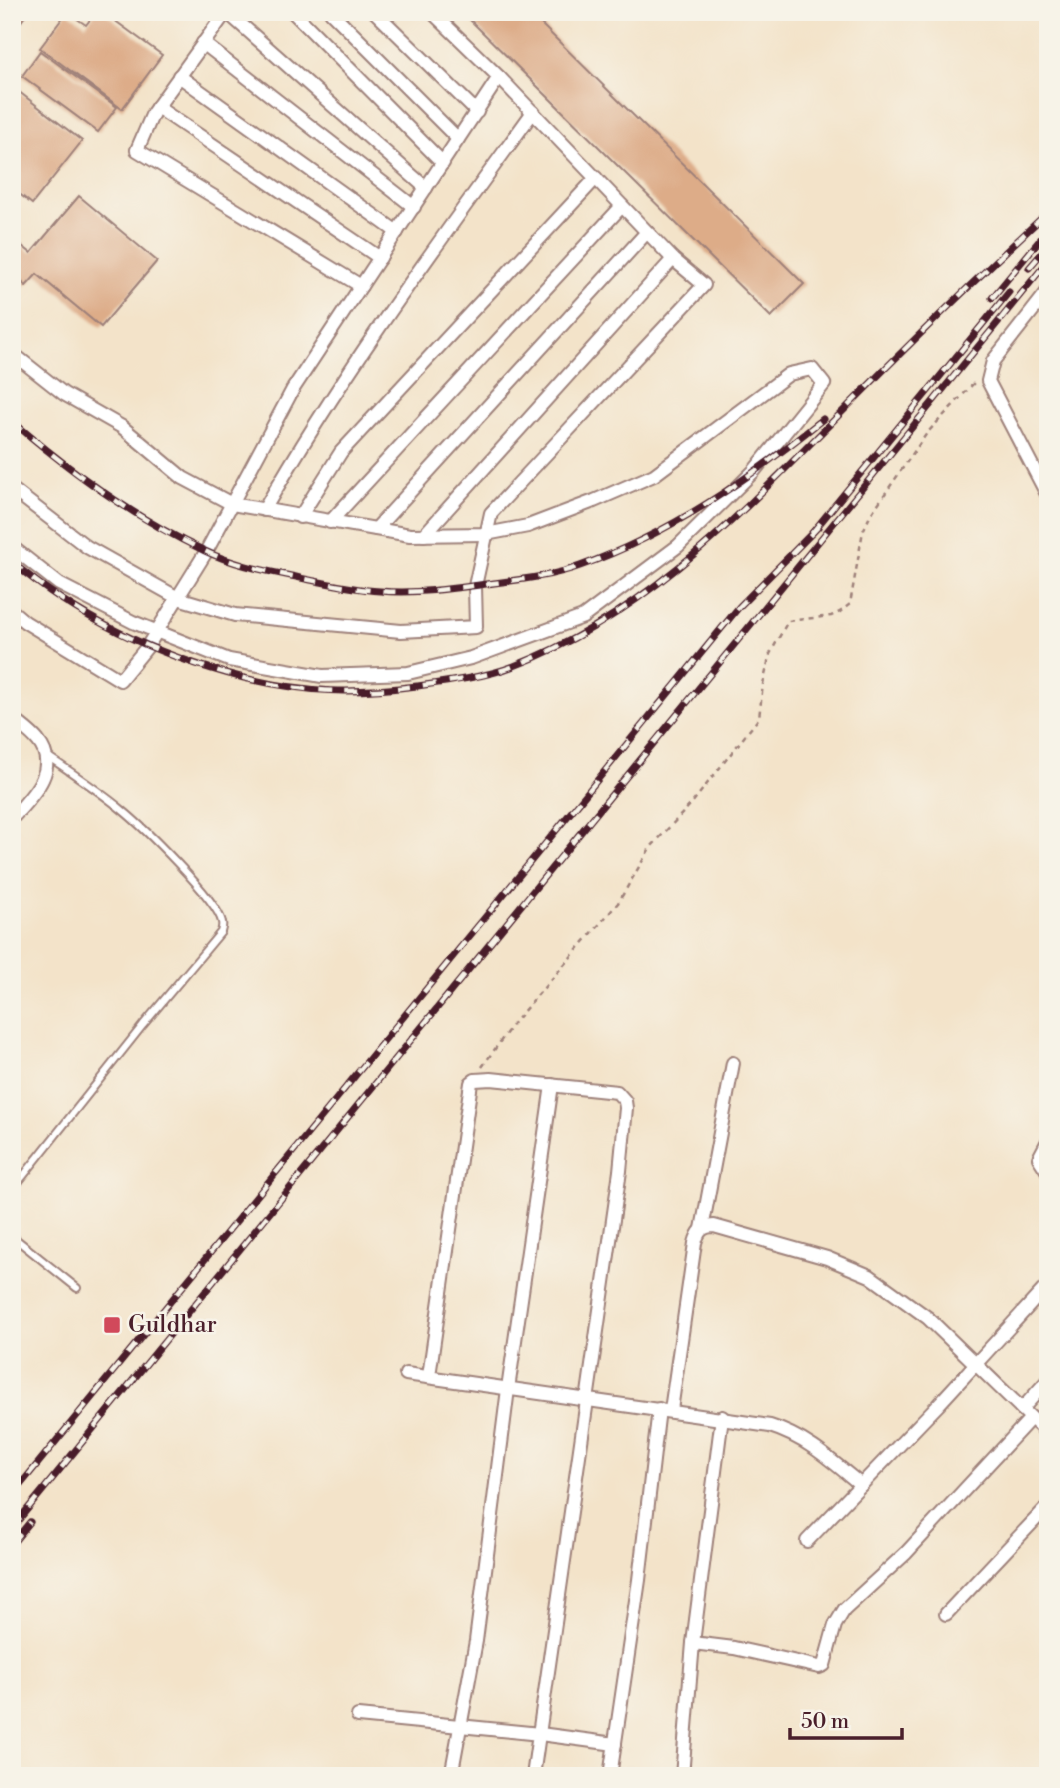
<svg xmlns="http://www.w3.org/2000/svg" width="1060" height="1788" font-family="'Libre Bodoni',serif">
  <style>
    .building { fill: #ddac88 }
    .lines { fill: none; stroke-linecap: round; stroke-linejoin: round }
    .service-casing { stroke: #9e817a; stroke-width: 10 }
    .minor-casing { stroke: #9e817a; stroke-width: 16 }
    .trunk-casing { stroke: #9e817a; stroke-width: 23 }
    .path { stroke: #9e817a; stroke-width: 2.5; stroke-dasharray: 5 5; stroke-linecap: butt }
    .service { stroke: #fff; stroke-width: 6 }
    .minor { stroke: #fff; stroke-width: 12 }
    .trunk { stroke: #fcba8e; stroke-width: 19 }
    .rail-casing { stroke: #4a1f2b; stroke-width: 7 }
    .rail { stroke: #f7f3e8; stroke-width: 4.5; stroke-dasharray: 13; stroke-linecap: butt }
    .poi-dot { fill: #d1495b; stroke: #f7f3e8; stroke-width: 2.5 }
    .labels { text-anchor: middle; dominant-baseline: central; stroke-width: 5; stroke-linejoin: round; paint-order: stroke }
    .poi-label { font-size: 24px; fill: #4a1f2b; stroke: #f7f3e8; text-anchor: start }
  </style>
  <rect width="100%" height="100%" fill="#f7f3e8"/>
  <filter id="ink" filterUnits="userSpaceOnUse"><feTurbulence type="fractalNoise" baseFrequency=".0143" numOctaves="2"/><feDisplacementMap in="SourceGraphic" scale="14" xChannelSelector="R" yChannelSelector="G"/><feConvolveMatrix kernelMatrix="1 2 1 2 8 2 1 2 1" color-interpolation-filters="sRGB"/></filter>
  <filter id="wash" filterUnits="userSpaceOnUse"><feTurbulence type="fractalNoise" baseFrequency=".00686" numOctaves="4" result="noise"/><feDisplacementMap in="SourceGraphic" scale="28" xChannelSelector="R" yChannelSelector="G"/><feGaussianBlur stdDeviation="1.57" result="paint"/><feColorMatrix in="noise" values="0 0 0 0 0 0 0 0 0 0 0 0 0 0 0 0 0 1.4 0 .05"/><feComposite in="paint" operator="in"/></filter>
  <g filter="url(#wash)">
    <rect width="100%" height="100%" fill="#f3e3c9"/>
    <g id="blocks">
      <!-- building -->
      <g class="building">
        <path d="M 67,12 L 86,25 L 96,12 L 103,12 L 162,55 L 122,109 L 40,48 Z"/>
        <path d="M 462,12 L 529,12 L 804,284 L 771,317 Z"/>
        <path d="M 40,51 L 117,107 L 98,132 L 22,76 Z"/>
        <path d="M 18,91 L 82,141 L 32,204 L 12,188 L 12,98 Z"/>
        <path d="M 79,196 L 157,261 L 101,327 L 37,274 L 26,286 L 14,275 L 22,266 L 12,258 L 12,238 L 31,253 Z"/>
      </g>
    </g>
  </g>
  <g filter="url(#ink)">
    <use href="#blocks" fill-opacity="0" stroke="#9e817a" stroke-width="2"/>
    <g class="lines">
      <defs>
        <g id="service">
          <path d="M 12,1190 L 143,1025 L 221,932 C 222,928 223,926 222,922 C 217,899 142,826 121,809 C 98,790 72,773 46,755"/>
          <path d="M 12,1236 L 77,1288"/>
        </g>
        <g id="minor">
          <path d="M 226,12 L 153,113 L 137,150 L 361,286"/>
          <path d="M 227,12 L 426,188"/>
          <path d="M 293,12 L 443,163"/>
          <path d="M 331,12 L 458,139"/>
          <path d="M 375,12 L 477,112"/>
          <path d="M 203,43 L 414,207"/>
          <path d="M 179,76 L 397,232"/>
          <path d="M 499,77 L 673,259"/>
          <path d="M 157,107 L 380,258"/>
          <path d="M 1048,291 L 993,361 L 988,381 L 1048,496"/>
          <path d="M 12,353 L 64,394 L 122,427 L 183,478 L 232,504 L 410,535 L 486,534 L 528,526 L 594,501 L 654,475 L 789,374 L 812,369 L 824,384 L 754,471 L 678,546 L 583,617 L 471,658 L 408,673 L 322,676 L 229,660 L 133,622 L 59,584 L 12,547"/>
          <path d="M 12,489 L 87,547 L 178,598 L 235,615 L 401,631 L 476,627 L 475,586 L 491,513 L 704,285 L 673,259 L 424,535"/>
          <path d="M 264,510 C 343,371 439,242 533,112"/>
          <path d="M 300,517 L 341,452 L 596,178"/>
          <path d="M 330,522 L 622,206"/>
          <path d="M 376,529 L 647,232"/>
          <path d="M 12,611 L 25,622 L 120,680 L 147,647 L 206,552 L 293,389 L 499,77 L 432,12"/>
          <path d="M 12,718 C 20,725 31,732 38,741 C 61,769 31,797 12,818"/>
          <path d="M 1048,1141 L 1039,1158 L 1048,1172"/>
          <path d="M 702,1229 L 733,1063"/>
          <path d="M 406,1374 L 770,1426 C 806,1437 832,1461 861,1485"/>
          <path d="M 429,1376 L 471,1083 L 475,1080 L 491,1079 L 617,1092 L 625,1101 L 626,1108 L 620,1171 L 533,1776"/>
          <path d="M 1022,1409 L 1048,1380"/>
          <path d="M 671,1410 L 695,1243 C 698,1232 702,1226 714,1226 L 827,1258 L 870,1276 L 928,1318 L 1048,1434"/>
          <path d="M 807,1541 L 938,1405 L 1048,1285"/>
          <path d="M 946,1614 L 1048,1506"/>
          <path d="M 693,1643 L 734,1648 L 819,1667 L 824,1665 L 835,1625 L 844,1610 L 906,1553 L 1031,1418"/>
          <path d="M 358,1716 L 540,1734 L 615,1744"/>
          <path d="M 451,1776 L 476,1641 L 508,1389 L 552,1085"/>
          <path d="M 610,1776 L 639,1580 L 659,1409"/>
          <path d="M 682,1776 L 693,1643 L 722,1417"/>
        </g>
        <path id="trunk" d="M 12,16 L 15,12"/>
      </defs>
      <!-- service casing -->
      <use href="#service" class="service-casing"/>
      <!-- minor casing -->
      <use href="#minor" class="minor-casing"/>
      <!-- trunk casing -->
      <use href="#trunk" class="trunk-casing"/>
      <!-- path -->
      <path class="path" d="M 482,1067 L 515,1021 L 618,903 L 650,848 L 692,803 L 759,718 L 763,684 L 770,654 L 788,621 L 831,616 L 840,612 L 850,604 L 863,531 L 871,514 L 927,433 L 974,383"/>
      <!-- service -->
      <use href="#service" class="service"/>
      <!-- minor -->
      <use href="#minor" class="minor"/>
      <!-- trunk -->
      <use href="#trunk" class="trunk"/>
      <defs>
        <g id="rail">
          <path d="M 1029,268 L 1048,246"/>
          <path d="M 992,298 L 1048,230"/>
          <path d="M 12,421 C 71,472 134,518 205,551 C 232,564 262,570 291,576 C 320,582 351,589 380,591 C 415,594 451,589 486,584 C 517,580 550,577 580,566 C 670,534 749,479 823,419"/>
          <path d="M 812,533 L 1009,292"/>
          <path d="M 12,562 C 80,620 158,656 244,678 C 308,693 352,694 417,686 C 447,682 486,677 514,666 C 647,615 744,510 842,412 C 909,344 978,277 1048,212"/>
          <path d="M 12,1495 L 739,607 L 818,527"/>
          <path d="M 12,1528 L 1048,261"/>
          <path d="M 12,1544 L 30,1522"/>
        </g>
      </defs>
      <!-- rail casing -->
      <use href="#rail" class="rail-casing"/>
      <!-- rail -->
      <use href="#rail" class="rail"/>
    </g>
  </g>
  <!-- markers -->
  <rect class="poi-dot" x="103" y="1316" width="18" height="18" rx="3.5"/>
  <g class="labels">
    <!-- poi labels -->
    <g class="poi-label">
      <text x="128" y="1325">Guldhar</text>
    </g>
  </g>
  <!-- margin -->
  <rect width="1060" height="1788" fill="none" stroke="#f7f3e8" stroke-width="42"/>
  <!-- scale -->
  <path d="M790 1728v10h112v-10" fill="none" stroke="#4a1f2b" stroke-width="3.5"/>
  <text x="801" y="1728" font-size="21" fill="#4a1f2b" stroke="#f7f3e8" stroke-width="5" paint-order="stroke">50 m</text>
</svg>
